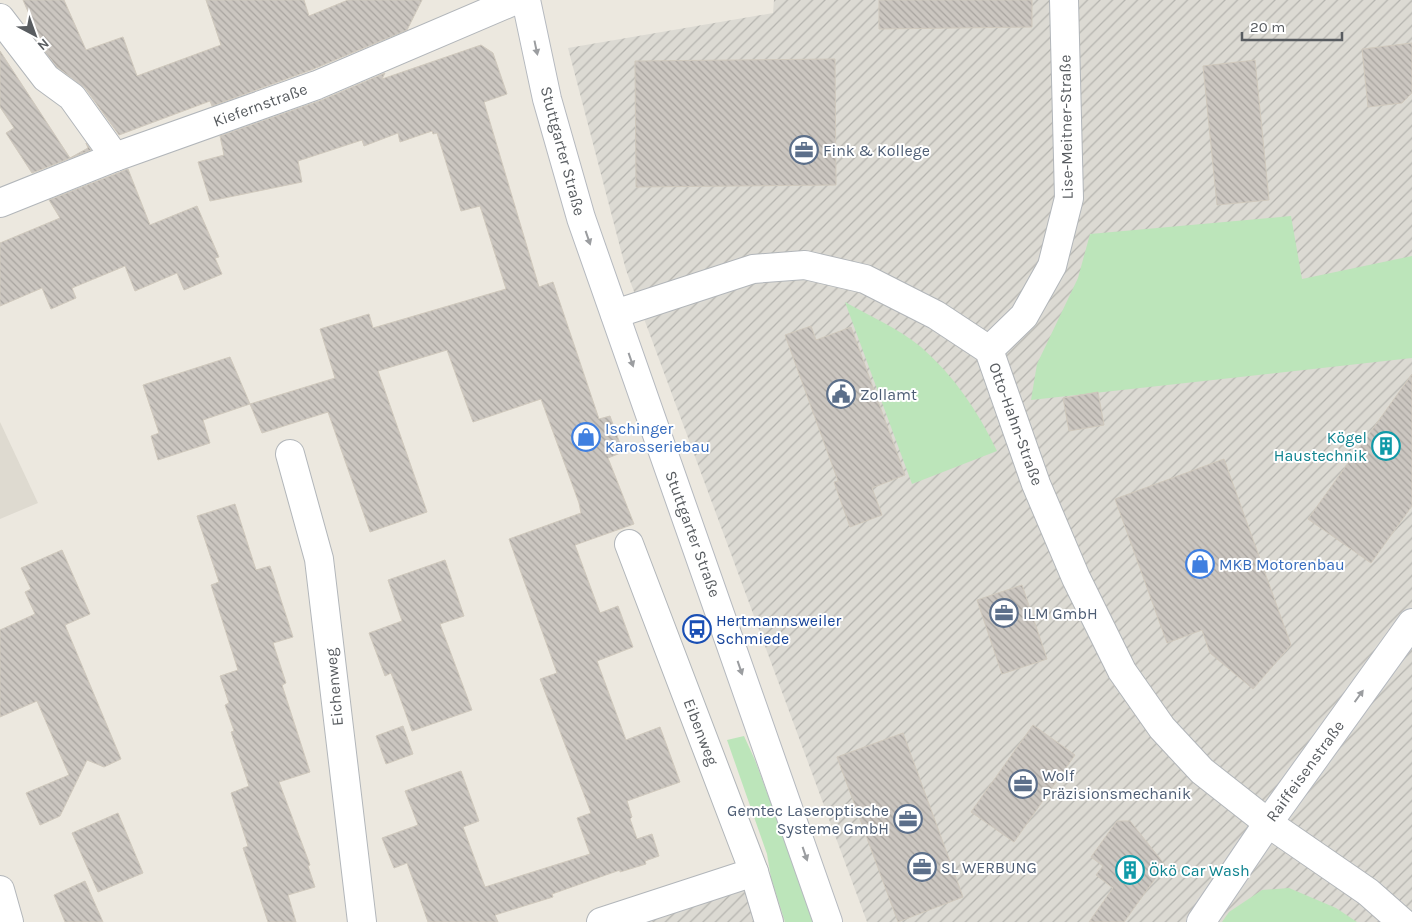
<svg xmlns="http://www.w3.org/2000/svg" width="1412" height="922" font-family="Karla,sans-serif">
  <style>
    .industrial { fill: url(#industrial-furrows) }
    .education { fill: #dedad0 }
    .green { fill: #bce5ba }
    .building { fill: url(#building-back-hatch); stroke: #d0c9bd }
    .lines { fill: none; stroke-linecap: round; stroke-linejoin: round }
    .minor-casing { stroke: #b2b6ba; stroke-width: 30 }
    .secondary-casing { stroke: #b5b9bf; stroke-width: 30 }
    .minor { stroke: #fff; stroke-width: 28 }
    .secondary { stroke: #fff; stroke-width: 28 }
    .oneway { fill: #9b9da0 }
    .labels { text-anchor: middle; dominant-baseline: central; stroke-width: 4; stroke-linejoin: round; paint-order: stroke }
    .street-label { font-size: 16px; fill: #585c60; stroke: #fff }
    .service-label { font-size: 16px; fill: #4e5e75; stroke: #fff; text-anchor: start }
    .shop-label { font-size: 16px; fill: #366cbe; stroke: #fff; text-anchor: start }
    .culture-label { font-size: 16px; fill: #0d838f; stroke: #fff; text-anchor: end }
    .transit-label { font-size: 16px; fill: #164399; stroke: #fff; text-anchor: start }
  </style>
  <defs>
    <pattern id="industrial-furrows" width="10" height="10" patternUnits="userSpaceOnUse" patternTransform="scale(1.25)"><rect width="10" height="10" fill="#dcdad3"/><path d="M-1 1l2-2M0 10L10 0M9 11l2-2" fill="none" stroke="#b5b4af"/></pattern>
    <pattern id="building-back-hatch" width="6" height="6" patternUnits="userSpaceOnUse" patternTransform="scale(1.25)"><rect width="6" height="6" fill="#cbc6c0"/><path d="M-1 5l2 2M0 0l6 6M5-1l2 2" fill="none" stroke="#a8a49f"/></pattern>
  </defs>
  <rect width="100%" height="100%" fill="#ece8df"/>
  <!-- industrial -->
  <g class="industrial">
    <path d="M 774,0 L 1412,0 L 1412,922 L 867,922 L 626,270 L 568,48 L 773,13 Z"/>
    <path d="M 771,878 L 785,922 L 631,922 Z"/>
  </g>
  <!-- education -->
  <path class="education" d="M 0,422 L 38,503 L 0,519 Z"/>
  <!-- green -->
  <g class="green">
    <path d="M 1291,216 L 1302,279 L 1412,256 L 1412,358 L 1031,400 L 1037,364 L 1078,278 L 1090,234 Z"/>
    <path d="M 845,302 C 870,316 899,329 921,347 C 954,376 978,411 997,451 L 912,484 Z"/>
    <path d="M 744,736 L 755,760 L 815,922 L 785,922 L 771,878 L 767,854 L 727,740 Z"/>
    <path d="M 1289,888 L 1336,908 L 1357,922 L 1222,922 L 1229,912 L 1262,890 Z"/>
  </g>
  <!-- building -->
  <g class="building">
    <path d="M 23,0 L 64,0 L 86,50 L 123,37 L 137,76 L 221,45 L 206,0 L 304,0 L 309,16 L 348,0 L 422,0 L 407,30 L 311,70 L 212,106 L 210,101 L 119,135 L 85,88 L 57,67 L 46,53 Z"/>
    <path d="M 879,0 L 1032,0 L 1032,27 L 879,29 Z"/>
    <path d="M 1412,43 L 1412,93 L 1402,103 L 1368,107 L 1362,49 Z"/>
    <path d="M 481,45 L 493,53 L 507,94 L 484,102 L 539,287 L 553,282 L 599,419 L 610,416 L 623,452 L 608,458 L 634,524 L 575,545 L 600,613 L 618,606 L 633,647 L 597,661 L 626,740 L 660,727 L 680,782 L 627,801 L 632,817 L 630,819 L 637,839 L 652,834 L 659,856 L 645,861 L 646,864 L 620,872 L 620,870 L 552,894 L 553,897 L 495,915 L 498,922 L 428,922 L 407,863 L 394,868 L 382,838 L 418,825 L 405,791 L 461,771 L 479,821 L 463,827 L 485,887 L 590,854 L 577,818 L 591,813 L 540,679 L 557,673 L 509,539 L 581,513 L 579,503 L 541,399 L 473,422 L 447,350 L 378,371 L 427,512 L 370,532 L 328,412 L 262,433 L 250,404 L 335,378 L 320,329 L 369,314 L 373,328 L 506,289 L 480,206 L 461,211 L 437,133 L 433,134 L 432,131 L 400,142 L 398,133 L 364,146 L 362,140 L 298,161 L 302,182 L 210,201 L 198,162 L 224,155 L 220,136 L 322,100 L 385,73 L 382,79 Z"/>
    <path d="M 0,51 L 70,158 L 88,148 L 86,143 L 91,150 L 32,173 L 6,133 L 14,128 L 0,107 Z"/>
    <path d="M 835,59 L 836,185 L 636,187 L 635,61 Z"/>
    <path d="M 1255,60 L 1269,200 L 1217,205 L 1203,66 Z"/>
    <path d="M 128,169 L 150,225 L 197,206 L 219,257 L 215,258 L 222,274 L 184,290 L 177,273 L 135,291 L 125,266 L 72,288 L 76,298 L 51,309 L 42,288 L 0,306 L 0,243 L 60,218 L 49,200 Z"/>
    <path d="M 811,326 L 816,340 L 851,327 L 905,475 L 872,488 L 882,515 L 850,527 L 834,482 L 838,481 L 785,335 Z"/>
    <path d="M 230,357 L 250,404 L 203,420 L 210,443 L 158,460 L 151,436 L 159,433 L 143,385 Z"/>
    <path d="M 1412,374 L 1412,506 L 1371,563 L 1308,519 Z"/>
    <path d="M 1098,392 L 1104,425 L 1069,431 L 1063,398 Z"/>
    <path d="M 1224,459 L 1291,645 L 1253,689 L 1210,653 L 1202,630 L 1167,643 L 1115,499 Z"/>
    <path d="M 235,504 L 256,570 L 270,566 L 293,637 L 273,643 L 286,683 L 282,685 L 310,772 L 279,782 L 310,865 L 308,866 L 315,887 L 288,895 L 296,922 L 268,922 L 243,848 L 248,846 L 231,793 L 249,786 L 231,732 L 234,731 L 225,705 L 229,703 L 220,676 L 238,670 L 211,585 L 219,582 L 197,516 Z"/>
    <path d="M 62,550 L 90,614 L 65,625 L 121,759 L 104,767 L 87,760 L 60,816 L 40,825 L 26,793 L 69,775 L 37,701 L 0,717 L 0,630 L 35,614 L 25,592 L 31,589 L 21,568 Z"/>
    <path d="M 445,560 L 464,616 L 440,624 L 472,710 L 412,731 L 391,673 L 385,676 L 369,633 L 402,621 L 388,580 Z"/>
    <path d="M 1022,585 L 1047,659 L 1002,674 L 977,600 Z"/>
    <path d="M 1033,725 L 1075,755 L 1014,842 L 971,812 Z"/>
    <path d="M 403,726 L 413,754 L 386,764 L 376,736 Z"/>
    <path d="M 903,733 L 963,897 L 898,922 L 837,757 Z"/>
    <path d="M 118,813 L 143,873 L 98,892 L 72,833 Z"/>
    <path d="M 1117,821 L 1130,821 L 1165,865 L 1124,922 L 1089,922 L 1113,888 L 1096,875 L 1103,866 L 1091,857 Z"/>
    <path d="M 85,881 L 103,922 L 65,922 L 54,895 Z"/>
  </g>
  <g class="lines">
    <defs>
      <g id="minor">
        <path d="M 0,18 L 46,78 L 72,97 L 115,157"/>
        <path d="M 0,203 L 115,157 L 317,85 L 516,0"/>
        <path d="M 615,314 L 753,269 L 805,265 L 865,279 L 936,315 L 989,350 L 1036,484 L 1076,578 L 1122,671 L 1162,728 L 1202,771 L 1268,823 L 1368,892 L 1402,922"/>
        <path d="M 989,350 L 1024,316 L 1052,266 L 1069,198 L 1064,0"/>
        <path d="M 290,454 L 319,559 L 362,922"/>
        <path d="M 629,544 L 754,872 L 769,922"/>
        <path d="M 0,890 L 9,922"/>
        <path d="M 601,922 L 754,872"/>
      </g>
      <g id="secondary">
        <path d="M 526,0 L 547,99 L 581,218 L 828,922"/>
        <path d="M 1201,922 L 1268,823 L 1412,623"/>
      </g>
    </defs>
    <!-- minor casing -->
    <use href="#minor" class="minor-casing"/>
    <!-- secondary casing -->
    <use href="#secondary" class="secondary-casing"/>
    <!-- minor -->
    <use href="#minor" class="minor"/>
    <!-- secondary -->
    <use href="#secondary" class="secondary"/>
  </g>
  <!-- one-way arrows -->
  <defs><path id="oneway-solid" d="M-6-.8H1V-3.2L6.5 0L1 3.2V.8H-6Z" transform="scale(1.25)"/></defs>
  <g class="oneway">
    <use href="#oneway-solid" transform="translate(536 48) rotate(78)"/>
    <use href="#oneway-solid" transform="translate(588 238) rotate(71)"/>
    <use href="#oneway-solid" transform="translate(631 360) rotate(71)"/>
    <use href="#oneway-solid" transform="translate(740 668) rotate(71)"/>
    <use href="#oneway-solid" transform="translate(1359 696) rotate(-54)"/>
    <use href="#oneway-solid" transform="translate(805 854) rotate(71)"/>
  </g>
  <!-- icons -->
  <defs>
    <symbol id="office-ring" viewBox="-11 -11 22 22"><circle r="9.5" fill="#fff" stroke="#5c6f8a" stroke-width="1.5"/><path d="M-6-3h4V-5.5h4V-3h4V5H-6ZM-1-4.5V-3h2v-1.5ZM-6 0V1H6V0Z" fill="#5c6f8a"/></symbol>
    <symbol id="civic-ring" viewBox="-11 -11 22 22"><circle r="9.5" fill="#fff" stroke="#5c6f8a" stroke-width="1.5"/><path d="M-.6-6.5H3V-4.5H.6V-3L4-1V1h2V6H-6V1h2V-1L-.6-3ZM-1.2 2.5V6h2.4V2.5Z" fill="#5c6f8a"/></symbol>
    <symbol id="shop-ring" viewBox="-11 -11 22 22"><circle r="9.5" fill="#fff" stroke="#3f7fe0" stroke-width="1.5"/><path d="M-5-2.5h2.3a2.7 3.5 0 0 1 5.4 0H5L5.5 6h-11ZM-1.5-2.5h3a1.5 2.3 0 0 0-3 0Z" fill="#3f7fe0"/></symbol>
    <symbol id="building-ring" viewBox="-11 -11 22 22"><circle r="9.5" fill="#fff" stroke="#0f9aa8" stroke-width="1.5"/><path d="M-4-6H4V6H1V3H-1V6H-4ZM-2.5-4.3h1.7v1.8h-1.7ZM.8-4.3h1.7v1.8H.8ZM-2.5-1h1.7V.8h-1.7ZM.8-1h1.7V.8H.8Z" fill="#0f9aa8"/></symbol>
    <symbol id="bus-ring" viewBox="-11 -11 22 22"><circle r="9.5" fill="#fff" stroke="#1a4fb4" stroke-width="1.5"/><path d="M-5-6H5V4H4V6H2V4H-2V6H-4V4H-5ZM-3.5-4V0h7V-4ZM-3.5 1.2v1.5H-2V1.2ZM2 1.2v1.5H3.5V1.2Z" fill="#1a4fb4"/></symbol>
  </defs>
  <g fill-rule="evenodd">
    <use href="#office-ring" x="788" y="134" width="32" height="32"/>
    <use href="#civic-ring" x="825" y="378" width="32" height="32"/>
    <use href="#shop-ring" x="570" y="421" width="32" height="32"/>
    <use href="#building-ring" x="1370" y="430" width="32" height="32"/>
    <use href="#shop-ring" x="1184" y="548" width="32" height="32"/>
    <use href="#office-ring" x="988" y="597" width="32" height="32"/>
    <use href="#bus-ring" x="681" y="613" width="32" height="32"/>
    <use href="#office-ring" x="1007" y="768" width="32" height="32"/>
    <use href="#office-ring" x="892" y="803" width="32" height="32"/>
    <use href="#office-ring" x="906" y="851" width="32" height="32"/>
    <use href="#building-ring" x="1114" y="854" width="32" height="32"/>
  </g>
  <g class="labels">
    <!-- street labels -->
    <g class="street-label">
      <text transform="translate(260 105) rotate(-20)">Kiefernstraße</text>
      <text transform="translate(1066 127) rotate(-91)">Lise-Meitner-Straße</text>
      <text transform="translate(563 151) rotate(75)">Stuttgarter Straße</text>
      <text transform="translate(1016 424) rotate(70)">Otto-Hahn-Straße</text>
      <text transform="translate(693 534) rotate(70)">Stuttgarter Straße</text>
      <text transform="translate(334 687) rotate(-95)">Eichenweg</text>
      <text transform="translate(701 732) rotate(69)">Eibenweg</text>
      <text transform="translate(1305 771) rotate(-54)">Raiffeisenstraße</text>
    </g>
    <!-- service labels -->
    <g class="service-label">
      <text x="823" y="150">Fink &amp; Kollege</text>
      <text x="860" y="394">Zollamt</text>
      <text x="1023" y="613">ILM GmbH</text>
      <text x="1042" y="775">Wolf<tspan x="1042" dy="18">Präzisionsmechanik</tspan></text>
      <text x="889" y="810" text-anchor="end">Gemtec Laseroptische<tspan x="889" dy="18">Systeme GmbH</tspan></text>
      <text x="941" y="867">SL WERBUNG</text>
    </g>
    <!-- shop labels -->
    <g class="shop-label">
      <text x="605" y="428">Ischinger<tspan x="605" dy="18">Karosseriebau</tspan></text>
      <text x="1219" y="564">MKB Motorenbau</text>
    </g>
    <!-- culture labels -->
    <g class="culture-label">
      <text x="1367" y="437">Kögel<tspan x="1367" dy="18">Haustechnik</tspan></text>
      <text x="1149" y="870" text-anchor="start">Ökö Car Wash</text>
    </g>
    <!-- transit labels -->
    <g class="transit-label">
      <text x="716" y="620">Hertmannsweiler<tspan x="716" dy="18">Schmiede</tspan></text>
    </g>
  </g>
  <!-- north arrow -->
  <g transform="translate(35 35) rotate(139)" stroke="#ffffff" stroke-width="4" paint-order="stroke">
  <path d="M0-4L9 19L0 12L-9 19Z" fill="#585c60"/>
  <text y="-8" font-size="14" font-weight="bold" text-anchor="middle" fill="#585c60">N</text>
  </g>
  <!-- scale -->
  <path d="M1242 32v8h100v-8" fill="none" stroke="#585c60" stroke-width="2.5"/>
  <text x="1250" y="32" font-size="15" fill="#585c60" stroke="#ffffff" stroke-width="4" paint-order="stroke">20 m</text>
</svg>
